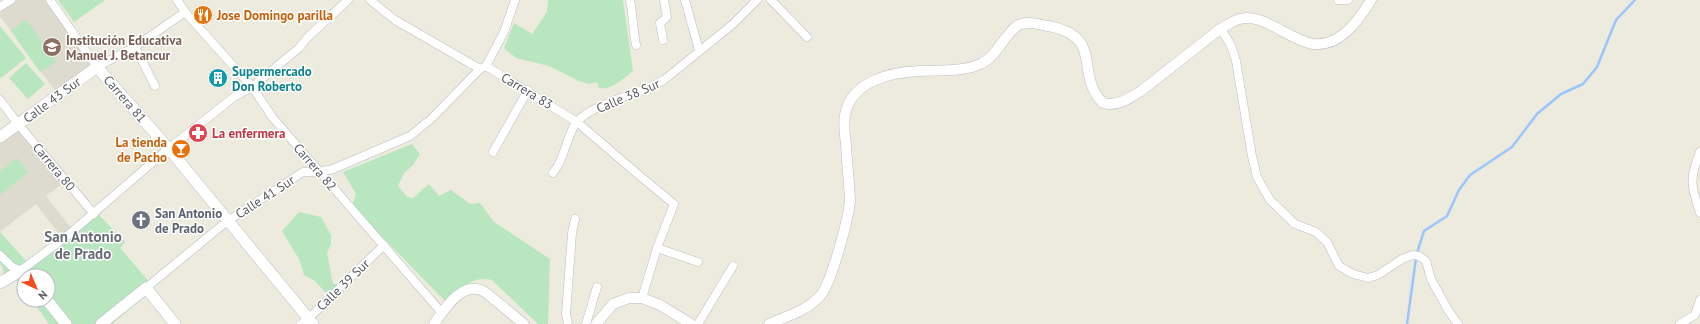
<svg xmlns="http://www.w3.org/2000/svg" width="1700" height="324" font-family="'PT Sans',sans-serif">
  <style>
    .education { fill: #dcdbcd }
    .green { fill: #b8e6bf }
    .lines { fill: none; stroke-linecap: round; stroke-linejoin: round }
    .stream { stroke: #9bc5ff; stroke-width: 2.5 }
    .minor-casing { stroke: #bcbdc4; stroke-width: 9 }
    .tertiary-casing { stroke: #bcbdc4; stroke-width: 11 }
    .secondary-casing { stroke: #bbbec6; stroke-width: 12 }
    .minor { stroke: #fff; stroke-width: 8 }
    .tertiary { stroke: #fff; stroke-width: 10 }
    .secondary { stroke: #fff; stroke-width: 11 }
    .labels { text-anchor: middle; dominant-baseline: central; stroke-width: 3; stroke-linejoin: round; paint-order: stroke }
    .food-label { font-size: 13px; font-weight: bold; fill: #c56008; stroke: #fff; text-anchor: start }
    .education-label { font-size: 13px; font-weight: bold; fill: #785e54; stroke: #fff; text-anchor: start }
    .culture-label { font-size: 13px; font-weight: bold; fill: #0d838f; stroke: #fff; text-anchor: start }
    .street-label { font-size: 13px; fill: #585a61; stroke: #fff }
    .health-label { font-size: 13px; font-weight: bold; fill: #be3a42; stroke: #fff; text-anchor: start }
    .worship-label { font-size: 13px; font-weight: bold; fill: #5b616d; stroke: #fff; text-anchor: start }
    .quarter-label { font-size: 15px; font-weight: bold; fill: #686c73; stroke: #fff }
  </style>
  <rect width="100%" height="100%" fill="#ecebde"/>
  <!-- education -->
  <g class="education">
    <path d="M 11,0 L 50,0 L 93,64 L 56,92 L 0,16 L 0,7 Z"/>
    <path d="M 18,128 L 66,181 L 46,196 L 71,228 L 60,235 L 36,204 L 0,232 L 0,141 Z"/>
  </g>
  <!-- green -->
  <g class="green">
    <path d="M 58,0 L 105,0 L 74,22 Z"/>
    <path d="M 548,0 L 623,0 L 633,71 C 624,78 611,91 599,88 L 597,82 L 589,84 L 579,81 L 549,66 L 516,58 L 504,48 L 514,23 L 532,34 L 547,12 Z"/>
    <path d="M 26,19 L 56,62 L 40,72 L 11,31 Z"/>
    <path d="M 0,26 L 26,58 L 1,78 L 0,77 Z"/>
    <path d="M 26,63 L 45,84 L 28,99 L 9,78 Z"/>
    <path d="M 412,144 L 420,154 L 413,165 L 404,173 L 398,186 L 407,197 L 413,198 L 429,184 L 439,196 L 451,190 L 470,204 L 480,203 L 494,222 L 550,259 L 548,324 L 538,324 L 492,280 C 472,275 459,289 447,303 L 352,206 L 356,194 L 343,172 Z"/>
    <path d="M 17,158 L 28,172 L 0,195 L 0,172 Z"/>
    <path d="M 299,212 L 321,217 L 331,235 L 331,244 L 327,253 L 333,284 L 340,285 L 335,293 L 327,294 L 315,281 L 304,275 L 299,259 L 282,231 Z"/>
    <path d="M 89,214 L 98,214 L 125,242 L 120,248 L 151,284 L 145,296 L 112,324 L 49,324 L 32,300 L 48,300 L 48,276 L 24,276 L 24,290 L 16,280 L 9,285 L 2,277 L 4,271 L 0,263 L 0,232 L 26,261 Z"/>
  </g>
  <g class="lines">
    <!-- stream -->
    <g class="stream">
      <path d="M 1417,253 L 1424,231 L 1447,216 L 1459,190 L 1470,175 L 1512,147 L 1537,114 L 1561,94 L 1583,84 L 1597,67 L 1616,20 L 1635,0"/>
      <path d="M 1407,324 L 1416,258"/>
    </g>
    <defs>
      <g id="minor">
        <path d="M 50,0 L 97,67 L 135,47 L 185,12"/>
        <path d="M 177,0 L 185,12 L 252,87 L 273,118 L 442,313"/>
        <path d="M 370,0 L 395,20 L 480,69 L 486,66 L 577,122 L 640,176 L 674,204 L 657,248 L 642,298"/>
        <path d="M 630,0 C 633,15 633,30 636,45"/>
        <path d="M 685,0 L 699,50"/>
        <path d="M 771,0 L 807,37"/>
        <path d="M 1338,0 L 1348,0"/>
        <path d="M 0,7 L 11,0"/>
        <path d="M 1220,29 C 1229,39 1233,48 1236,61 L 1252,156 L 1257,177 L 1270,200 L 1295,224 L 1316,232 L 1327,242 L 1339,266 L 1353,274 L 1368,278 L 1378,275 L 1402,259 L 1413,255 L 1419,256 L 1426,261 L 1431,279 L 1448,310 L 1458,324"/>
        <path d="M 663,40 L 660,23 L 667,17 L 664,0"/>
        <path d="M 135,47 L 155,86"/>
        <path d="M 486,66 L 504,32 L 515,0"/>
        <path d="M 0,100 L 18,124 L 94,214"/>
        <path d="M 493,152 L 528,90"/>
        <path d="M 1700,152 C 1689,179 1691,186 1700,213"/>
        <path d="M 553,173 C 566,157 565,139 576,123 C 590,104 643,93 664,80 L 733,24 L 757,0"/>
        <path d="M 657,248 L 698,262"/>
        <path d="M 0,255 L 11,266 L 20,271 L 67,236 L 168,149 L 234,97 L 252,87 L 299,48 L 308,37 L 348,0"/>
        <path d="M 146,288 L 226,222 L 303,172 L 319,172 L 333,169 L 410,136 L 431,119 L 480,69"/>
        <path d="M 301,324 L 309,318 L 384,245"/>
        <path d="M 568,324 L 566,314 L 572,233 L 575,219"/>
        <path d="M 586,324 L 597,287"/>
        <path d="M 698,324 L 733,266"/>
        <path d="M 1680,324 L 1695,315 L 1700,300"/>
      </g>
      <g id="tertiary">
        <path d="M 434,324 C 445,308 463,279 485,292 L 524,324"/>
        <path d="M 596,324 L 613,304 L 629,298 L 642,298 L 660,305 L 691,324"/>
        <path d="M 769,324 C 787,316 807,311 820,296 C 831,285 849,217 850,200 C 849,181 847,163 846,145 C 845,135 843,125 845,115 C 851,81 891,72 920,71 C 939,70 963,72 980,64 C 997,57 1003,36 1018,25 C 1027,21 1038,24 1048,26 C 1106,37 1073,72 1103,103 C 1117,107 1130,98 1141,91 L 1220,29 C 1228,25 1236,18 1245,18 C 1256,17 1267,23 1277,28 C 1288,34 1301,42 1313,44 C 1340,47 1359,20 1371,0"/>
      </g>
      <g id="secondary">
        <path d="M 0,137 L 97,67 L 169,149 L 313,324"/>
        <path d="M 0,283 L 20,271 L 28,276"/>
        <path d="M 47,300 L 66,324"/>
        <path d="M 101,324 L 146,288 L 175,324"/>
      </g>
    </defs>
    <!-- minor casing -->
    <use href="#minor" class="minor-casing"/>
    <!-- tertiary casing -->
    <use href="#tertiary" class="tertiary-casing"/>
    <!-- secondary casing -->
    <use href="#secondary" class="secondary-casing"/>
    <!-- minor -->
    <use href="#minor" class="minor"/>
    <!-- tertiary -->
    <use href="#tertiary" class="tertiary"/>
    <!-- secondary -->
    <use href="#secondary" class="secondary"/>
  </g>
  <!-- icons -->
  <defs>
    <symbol id="restaurant-disc" viewBox="-11 -11 22 22"><circle r="9.5" fill="#e8710a" stroke="#fff"/><path d="M-5-6h1v4h1v-4h1v4h1v-4h1v5L-1.5 .5V6h-2V.5L-5-1ZM5-6V6H3V1.5H1.5Q1.5-4 5-6Z" fill="#fff"/></symbol>
    <symbol id="school-disc" viewBox="-11 -11 22 22"><circle r="9.5" fill="#8d6e63" stroke="#fff"/><path d="M0-5L7-2L0 1L-7-2ZM-4 1L0 2.5L4 1V4Q0 6-4 4Z" fill="#fff"/></symbol>
    <symbol id="building-disc" viewBox="-11 -11 22 22"><circle r="9.5" fill="#0f9aa8" stroke="#fff"/><path d="M-4-6H4V6H1V3H-1V6H-4ZM-2.5-4.3h1.7v1.8h-1.7ZM.8-4.3h1.7v1.8H.8ZM-2.5-1h1.7V.8h-1.7ZM.8-1h1.7V.8H.8Z" fill="#fff"/></symbol>
    <symbol id="pharmacy-disc" viewBox="-11 -11 22 22"><circle r="9.5" fill="#e0444e" stroke="#fff"/><path d="M-2-6h4v4h4v4h-4v4h-4v-4h-4v-4h4Z" fill="#fff"/></symbol>
    <symbol id="bar-disc" viewBox="-11 -11 22 22"><circle r="9.5" fill="#e8710a" stroke="#fff"/><path d="M-6-5H6L.8 .8V4.5H3.5V6h-7V4.5H-.8V.8Z" fill="#fff"/></symbol>
    <symbol id="church-disc" viewBox="-11 -11 22 22"><circle r="9.5" fill="#6b7280" stroke="#fff"/><path d="M-1.2-6h2.4v3.5h3.3v2.4h-3.3V6h-2.4V-.1h-3.3v-2.4h3.3Z" fill="#fff"/></symbol>
  </defs>
  <g fill-rule="evenodd">
    <use href="#restaurant-disc" x="192" y="4" width="22" height="22"/>
    <use href="#school-disc" x="41" y="36" width="22" height="22"/>
    <use href="#building-disc" x="207" y="67" width="22" height="22"/>
    <use href="#pharmacy-disc" x="187" y="122" width="22" height="22"/>
    <use href="#bar-disc" x="170" y="138" width="22" height="22"/>
    <use href="#church-disc" x="130" y="209" width="22" height="22"/>
  </g>
  <g class="labels">
    <!-- food labels -->
    <g class="food-label">
      <text x="217" y="15">Jose Domingo parilla</text>
      <text x="167" y="142" text-anchor="end">La tienda<tspan x="167" dy="15">de Pacho</tspan></text>
    </g>
    <!-- education labels -->
    <g class="education-label">
      <text x="66" y="40">Institución Educativa<tspan x="66" dy="15">Manuel J. Betancur</tspan></text>
    </g>
    <!-- culture labels -->
    <g class="culture-label">
      <text x="232" y="71">Supermercado<tspan x="232" dy="15">Don Roberto</tspan></text>
    </g>
    <!-- street labels -->
    <g class="street-label">
      <text transform="translate(527 91) rotate(31)">Carrera 83</text>
      <text transform="translate(628 96) rotate(-23)">Calle 38 Sur</text>
      <text transform="translate(125 99) rotate(49)">Carrera 81</text>
      <text transform="translate(52 100) rotate(-36)">Calle 43 Sur</text>
      <text transform="translate(54 167) rotate(50)">Carrera 80</text>
      <text transform="translate(315 167) rotate(49)">Carrera 82</text>
      <text transform="translate(265 197) rotate(-33)">Calle 41 Sur</text>
      <text transform="translate(343 285) rotate(-44)">Calle 39 Sur</text>
    </g>
    <!-- health labels -->
    <g class="health-label">
      <text x="212" y="133">La enfermera</text>
    </g>
    <!-- worship labels -->
    <g class="worship-label">
      <text x="155" y="213">San Antonio<tspan x="155" dy="15">de Prado</tspan></text>
    </g>
    <!-- quarter labels -->
    <g class="quarter-label">
      <text x="83" y="236">San Antonio<tspan x="83" dy="17">de Prado</tspan></text>
    </g>
  </g>
  <!-- north arrow -->
  <g transform="translate(36 288) rotate(136)"><circle r="19" fill="#ffffff" stroke="#bcbdc0"/>
  <path d="M0-3L7 15L0 10L-7 15Z" fill="#f44c1c"/>
  <text y="-6" font-size="11" font-weight="bold" text-anchor="middle" fill="#585a61">N</text>
  </g>
</svg>
